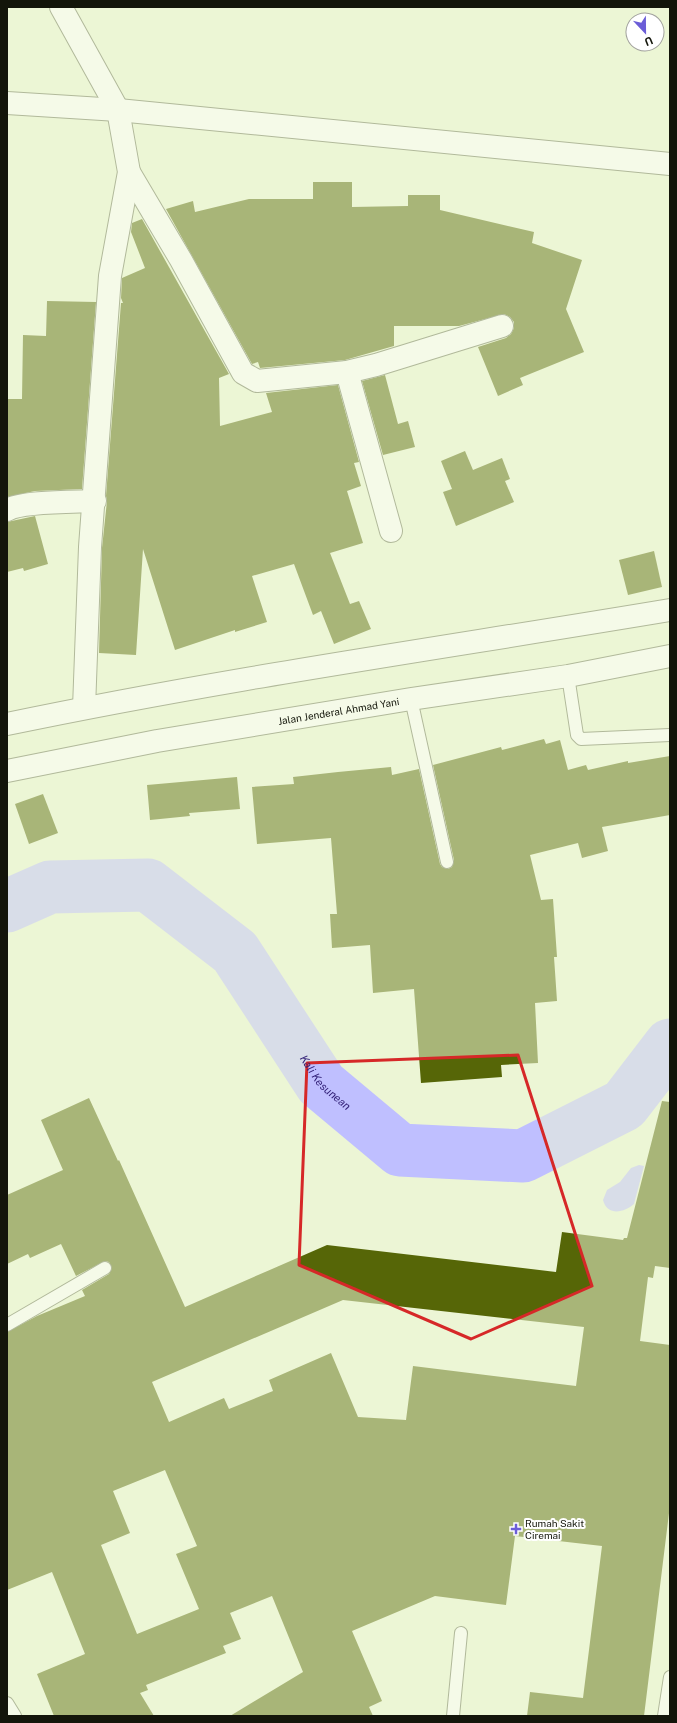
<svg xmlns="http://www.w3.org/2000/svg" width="677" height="1723" font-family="'Public Sans',sans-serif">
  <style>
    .water { fill: #bfbfff }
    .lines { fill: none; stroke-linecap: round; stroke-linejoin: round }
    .river { stroke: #bfbfff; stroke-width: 53 }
    .building { fill: #566607; fill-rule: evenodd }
    .lane-casing { stroke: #697054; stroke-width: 14 }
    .street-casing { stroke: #697054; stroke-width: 24 }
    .highway-casing { stroke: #697054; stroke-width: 24 }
    .lane { stroke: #fff; stroke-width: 12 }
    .street { stroke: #fff; stroke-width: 22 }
    .highway { stroke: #fff; stroke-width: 22 }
    .marked { fill: none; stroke: #d62828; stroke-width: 3; stroke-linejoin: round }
    .poi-dot { fill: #6b5dd7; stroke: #fff; stroke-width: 1.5 }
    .labels { text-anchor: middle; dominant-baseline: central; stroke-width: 4; stroke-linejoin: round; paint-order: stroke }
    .street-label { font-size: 10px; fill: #13150a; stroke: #fff }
    .poi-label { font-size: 10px; fill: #13150a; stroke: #fff; text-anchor: start }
    .water-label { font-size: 11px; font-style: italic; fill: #2f1d75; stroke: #fff }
  </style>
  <rect width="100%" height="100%" fill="#ecf5d5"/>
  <!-- water -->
  <path class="water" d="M 639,1165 L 644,1166 L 634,1204 C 624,1213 607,1216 603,1200 L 607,1190 L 620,1182 L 631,1168 Z"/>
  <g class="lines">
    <!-- river -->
    <path class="river" id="s1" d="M 7,906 L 50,887 L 148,885 L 235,952 L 321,1084 L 400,1150 L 523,1156 L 624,1105 L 670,1045"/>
  </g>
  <!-- building -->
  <g class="building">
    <path d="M 313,182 L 352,182 L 352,207 L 408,206 L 408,195 L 440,195 L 440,210 L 534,232 L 532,243 L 582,260 L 566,309 L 584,352 L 520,378 L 523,385 L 498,396 L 478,347 L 506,338 L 511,334 L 514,328 L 514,322 L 510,317 L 504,314 L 459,326 L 394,326 L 394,346 L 345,360 L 260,368 L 258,362 L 252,364 L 166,209 L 193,201 L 195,212 L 249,199 L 313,199 Z"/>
    <path d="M 142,219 L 229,374 L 219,378 L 220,426 L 272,412 L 266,393 L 338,385 L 359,462 L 354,463 L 361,486 L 347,491 L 363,543 L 330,553 L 350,604 L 359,601 L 371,629 L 334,644 L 321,611 L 313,615 L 294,564 L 252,576 L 267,622 L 235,632 L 235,630 L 175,650 L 143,549 L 136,655 L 99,653 L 102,548 L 107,501 L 106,496 L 121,303 L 123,303 L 121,298 L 122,278 L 145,268 L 131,232 L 132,223 Z"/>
    <path d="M 47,301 L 96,302 L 82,489 L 35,491 L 7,497 L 7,399 L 22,399 L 23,335 L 46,336 Z"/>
    <path d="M 385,375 L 398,424 L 408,421 L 415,447 L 383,455 L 362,381 Z"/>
    <path d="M 465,451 L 473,470 L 502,458 L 510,479 L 505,481 L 514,502 L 456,526 L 443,492 L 452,489 L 441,461 Z"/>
    <path d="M 35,516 L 48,564 L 24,571 L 23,568 L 7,572 L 7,522 Z"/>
    <path d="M 654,551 L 662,587 L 628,595 L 619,560 Z"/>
    <path d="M 544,739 L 546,744 L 560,740 L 568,770 L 586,765 L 588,770 L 628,761 L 628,763 L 670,756 L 670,815 L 602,827 L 608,851 L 582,858 L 578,843 L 530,855 L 541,900 L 553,899 L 557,957 L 554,957 L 557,1001 L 535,1003 L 538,1063 L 501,1065 L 502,1077 L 421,1083 L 414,989 L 373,993 L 370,945 L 332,948 L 330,914 L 337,914 L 331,838 L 257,844 L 252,787 L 294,784 L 293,777 L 338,772 L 391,767 L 392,775 L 419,769 L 440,864 L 442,867 L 448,869 L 452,867 L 454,860 L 433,765 L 501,747 L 502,750 Z"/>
    <path d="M 237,777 L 240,809 L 189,813 L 190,816 L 150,820 L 147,785 Z"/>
    <path d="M 43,794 L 58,833 L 29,844 L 15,804 Z"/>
    <path d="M 89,1098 L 118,1161 L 119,1160 L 185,1307 L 327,1245 L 556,1272 L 562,1232 L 623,1240 L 624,1238 L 627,1238 L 662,1101 L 670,1102 L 670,1268 L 655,1266 L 653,1278 L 648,1277 L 640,1341 L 670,1345 L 670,1505 L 644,1716 L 527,1716 L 530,1692 L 583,1698 L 602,1546 L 515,1536 L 506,1605 L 435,1596 L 352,1631 L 382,1701 L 369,1707 L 373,1716 L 230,1716 L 303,1672 L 272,1596 L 230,1613 L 241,1639 L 223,1646 L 226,1653 L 146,1685 L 148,1690 L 140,1693 L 154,1716 L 54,1716 L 37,1674 L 85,1654 L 52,1572 L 7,1590 L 7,1332 L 37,1316 L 85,1296 L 82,1290 L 109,1274 L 112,1268 L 109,1262 L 105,1261 L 76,1276 L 61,1244 L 30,1258 L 28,1254 L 7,1264 L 7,1195 L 63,1170 L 41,1120 ZM 343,1300 L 584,1327 L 576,1386 L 413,1366 L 406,1420 L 358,1417 L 331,1353 L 269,1380 L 273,1391 L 229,1409 L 224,1398 L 169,1422 L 152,1382 ZM 165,1470 L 197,1546 L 176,1554 L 199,1609 L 137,1634 L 101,1545 L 130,1533 L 113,1491 Z"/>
  </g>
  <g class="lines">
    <defs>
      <g id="lane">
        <path d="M 568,676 L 577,735 L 581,739 L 670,735"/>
        <path d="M 411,699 L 447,862"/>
        <path d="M 7,1325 L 105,1268"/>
        <path d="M 7,1703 L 15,1716"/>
        <path d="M 453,1716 L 461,1633"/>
        <path d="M 664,1716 L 670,1677"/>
      </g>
      <g id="street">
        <path d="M 61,7 L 118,110 L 129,172 L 110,276 L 90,547 L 84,708"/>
        <path d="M 7,103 L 118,110 L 670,164"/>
        <path d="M 129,172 L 181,260 L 243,373 L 257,381 L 347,372 L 376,365 L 502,326"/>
        <path d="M 347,372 L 391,531"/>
        <path d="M 7,510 C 22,501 75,502 95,501"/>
      </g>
      <g id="highway">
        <path d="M 7,724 C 227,678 449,647 670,610"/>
        <path id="s2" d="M 7,771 L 157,741 L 411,699 L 568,676 L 670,656"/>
      </g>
    </defs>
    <!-- lane casing -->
    <use href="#lane" class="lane-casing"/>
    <!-- street casing -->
    <use href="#street" class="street-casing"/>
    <!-- highway casing -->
    <use href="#highway" class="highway-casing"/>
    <!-- lane -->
    <use href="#lane" class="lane"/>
    <!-- street -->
    <use href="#street" class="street"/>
    <!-- highway -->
    <use href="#highway" class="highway"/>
  </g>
  <!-- marked area -->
  <path d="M0 0H677V1723H0ZM 518,1055 L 592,1286 L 471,1339 L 299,1265 L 307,1063 Z" fill="#ecf5d5" fill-opacity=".55" fill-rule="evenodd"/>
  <path class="marked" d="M 518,1055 L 592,1286 L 471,1339 L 299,1265 L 307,1063 Z"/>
  <!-- markers -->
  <path class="poi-dot" d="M514 1523h4v4h4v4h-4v4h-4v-4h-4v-4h4z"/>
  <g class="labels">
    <!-- street labels -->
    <g class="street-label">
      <text stroke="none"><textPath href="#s2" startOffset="337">Jalan Jenderal Ahmad Yani</textPath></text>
    </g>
    <!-- poi labels -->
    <g class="poi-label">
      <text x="525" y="1523">Rumah Sakit<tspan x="525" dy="12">Ciremai</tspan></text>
    </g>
    <!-- water labels -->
    <g class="water-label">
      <text stroke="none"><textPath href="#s1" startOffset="414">Kali Kesunean</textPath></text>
    </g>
  </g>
  <!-- border -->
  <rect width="677" height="1723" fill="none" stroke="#13150a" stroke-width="16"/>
  <!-- north arrow -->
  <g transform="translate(645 32) rotate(158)"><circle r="19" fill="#ffffff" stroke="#a1a19d"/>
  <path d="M0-3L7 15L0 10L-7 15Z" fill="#6b5dd7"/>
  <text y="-6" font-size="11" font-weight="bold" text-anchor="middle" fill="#13150a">U</text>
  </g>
</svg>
